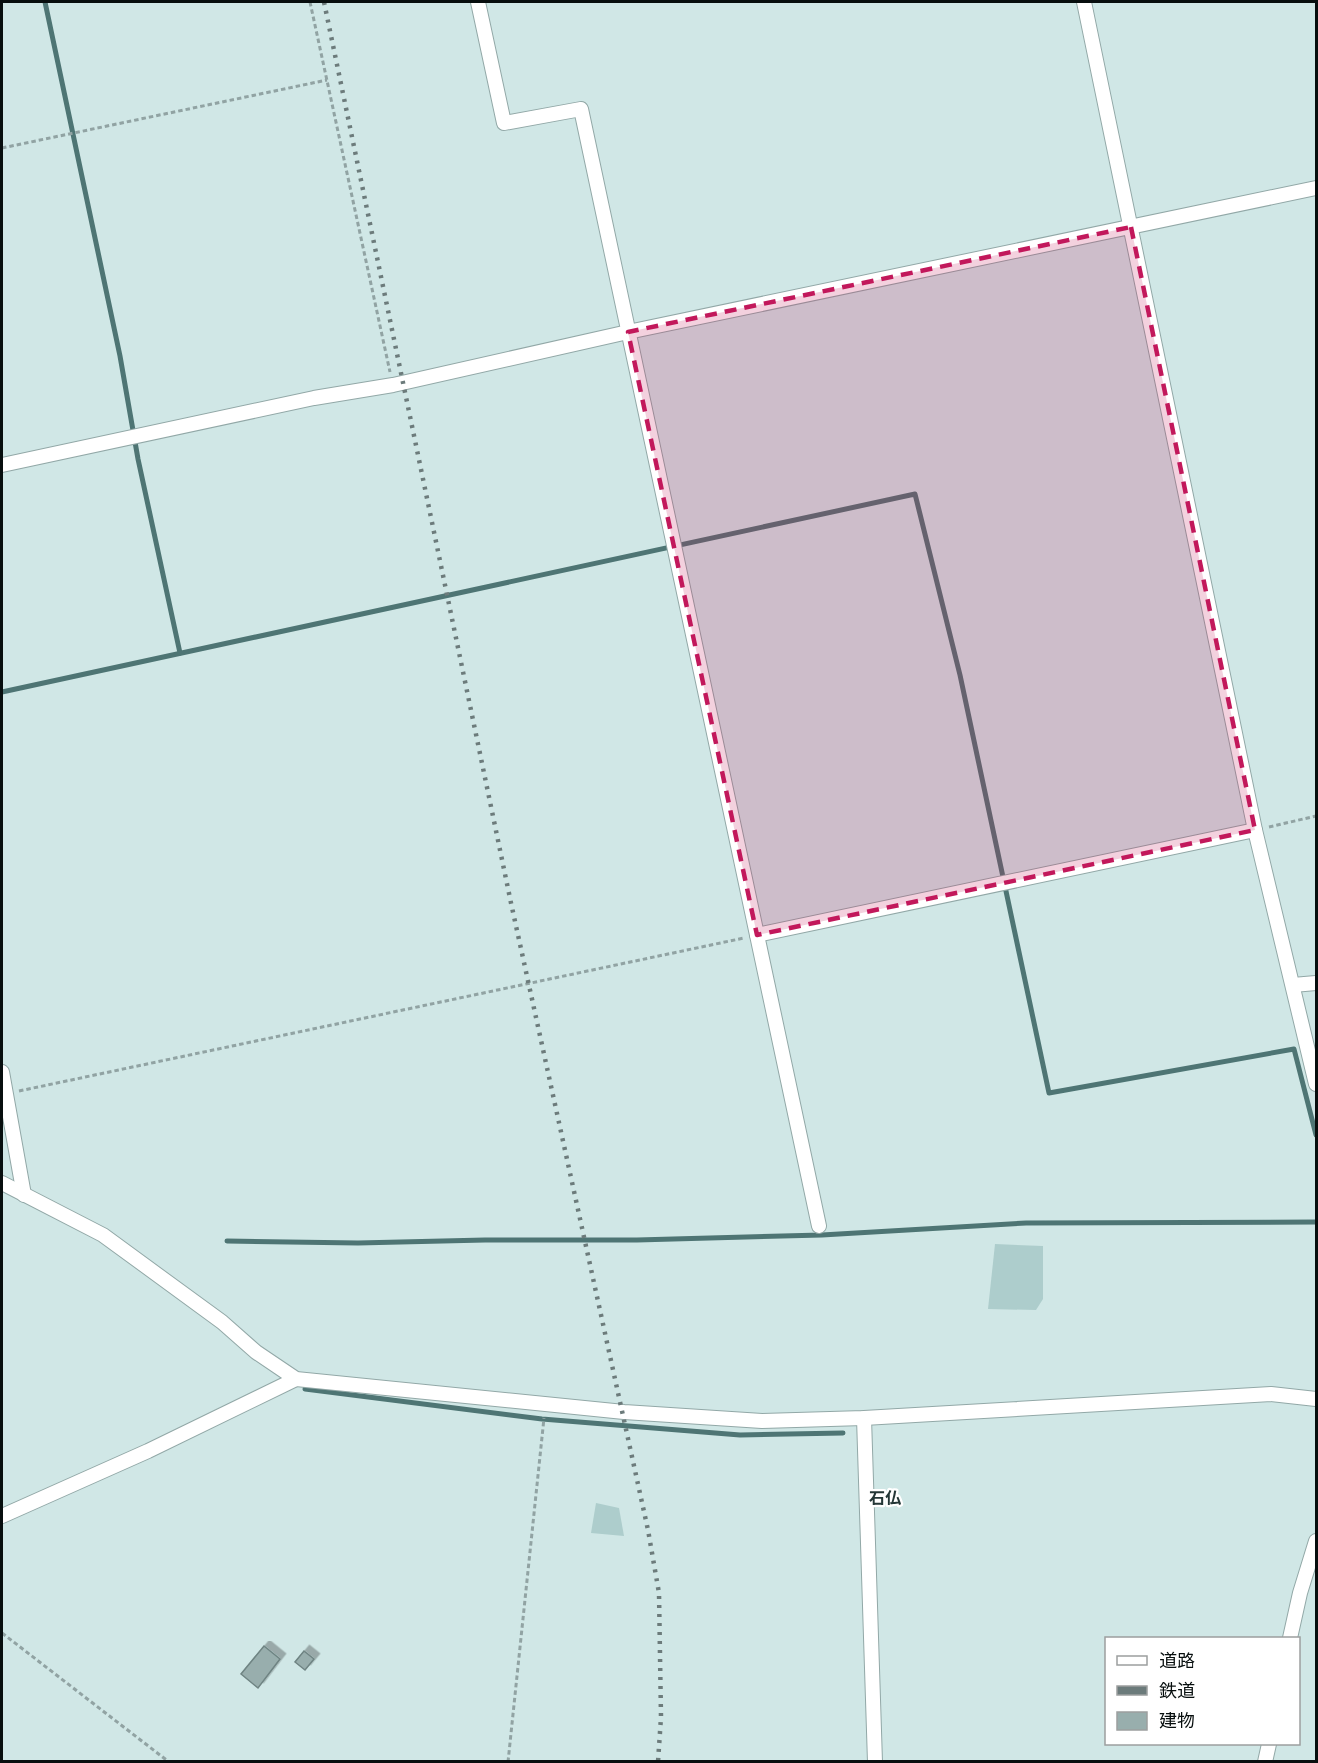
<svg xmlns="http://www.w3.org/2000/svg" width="1318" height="1763" font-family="'DejaVu Sans','Noto Sans JP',sans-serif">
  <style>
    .green { fill: #adcdcc }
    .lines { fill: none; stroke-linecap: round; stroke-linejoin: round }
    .stream { stroke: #4e7574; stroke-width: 5 }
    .building { fill: #98aead; stroke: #6f8483; stroke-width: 1.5; filter: url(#shadow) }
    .street-casing { stroke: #92a8a7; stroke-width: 16 }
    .path { stroke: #91a3a3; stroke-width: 3; stroke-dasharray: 4.5 3; stroke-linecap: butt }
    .street { stroke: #fff; stroke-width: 14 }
    .rail { stroke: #6c7b7b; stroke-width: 4.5; stroke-dasharray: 3 6; stroke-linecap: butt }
    .marked { fill: #c2185b; fill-opacity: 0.2; stroke: #c2185b; stroke-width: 4.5; stroke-dasharray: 12 8; stroke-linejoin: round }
    .labels { text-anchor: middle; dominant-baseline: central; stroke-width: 4.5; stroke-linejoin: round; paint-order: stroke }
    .neighbourhood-label { font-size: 16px; font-weight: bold; fill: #233636; stroke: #fff }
  </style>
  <defs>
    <filter id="shadow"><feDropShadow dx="5.5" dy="-5.5" stdDeviation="0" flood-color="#0004"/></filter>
  </defs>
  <rect width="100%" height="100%" fill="#d0e7e6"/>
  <!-- green -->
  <g class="green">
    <path d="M 995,1244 L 1043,1246 L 1043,1299 L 1036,1310 L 988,1309 Z"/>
    <path d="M 596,1503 L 619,1508 L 624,1536 L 591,1533 Z"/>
  </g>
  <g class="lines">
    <!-- stream -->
    <g class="stream">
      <path d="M 45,2 L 120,356 L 138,459 L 180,653"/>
      <path d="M 2,692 L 915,494 L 960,675 L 1049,1093 L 1294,1049 L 1316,1135"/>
      <path d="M 227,1241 L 358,1243 L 485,1240 L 637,1240 L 822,1235 L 1026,1223 L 1316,1222"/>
      <path d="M 305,1389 L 542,1419 L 740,1435 L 843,1433"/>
    </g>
  </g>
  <!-- building -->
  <g class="building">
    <path d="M 264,1646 L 280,1659 L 258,1688 L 241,1674 Z"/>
    <path d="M 304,1651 L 314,1659 L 305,1670 L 295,1662 Z"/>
  </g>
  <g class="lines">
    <defs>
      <g id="street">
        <path d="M 478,2 L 504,123 L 581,109 L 819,1226"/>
        <path d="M 1084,2 L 1255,830 L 1316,1084"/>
        <path d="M 2,465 L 314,398 L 393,385 L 628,332 L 1316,188"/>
        <path d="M 757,935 L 1255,830"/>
        <path d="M 1293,985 L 1316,983"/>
        <path d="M 2,1072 L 24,1195"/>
        <path d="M 2,1183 L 103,1235 L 222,1322 L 256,1352 L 296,1379 L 624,1412 L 762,1421 L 864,1418 L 1271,1394 L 1316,1399"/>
        <path d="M 864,1418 L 875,1762"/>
        <path d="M 2,1516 L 148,1451 L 296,1379"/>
        <path d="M 1290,1638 L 1300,1593 L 1316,1541"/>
        <path d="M 1265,1762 L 1269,1744"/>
      </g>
    </defs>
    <!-- street casing -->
    <use href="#street" class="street-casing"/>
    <!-- path -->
    <g class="path">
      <path d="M 310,2 L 390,372"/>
      <path d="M 2,148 L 327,80"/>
      <path d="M 1269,827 L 1316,816"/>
      <path d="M 19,1091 L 744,938"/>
      <path d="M 2,1633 L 169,1762"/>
      <path d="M 508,1762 L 544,1418"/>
    </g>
    <!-- street -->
    <use href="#street" class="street"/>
    <!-- rail -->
    <path class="rail" d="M 324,2 L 511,903 L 648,1530 L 659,1593 L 661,1717 L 658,1762"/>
  </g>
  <!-- marked area -->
  <path class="marked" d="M 1131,227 L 1255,830 L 757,935 L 628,332 Z"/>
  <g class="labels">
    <!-- neighbourhood labels -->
    <g class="neighbourhood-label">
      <text x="885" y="1498">石仏</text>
    </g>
  </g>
  <!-- border -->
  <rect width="1318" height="1763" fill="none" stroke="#070e0e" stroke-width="6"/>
  <!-- legend -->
  <rect x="1105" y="1637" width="195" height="108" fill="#ffffff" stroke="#9c9f9f" stroke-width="1.5"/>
  <rect x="1117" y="1656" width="30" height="9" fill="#ffffff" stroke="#9c9f9f" stroke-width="1.5"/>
  <text x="1159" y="1667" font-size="18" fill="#070e0e">道路</text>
  <rect x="1117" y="1686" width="30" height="9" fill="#6c7b7b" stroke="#9c9f9f" stroke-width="1.5"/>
  <text x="1159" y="1697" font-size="18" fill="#070e0e">鉄道</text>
  <rect x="1117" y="1712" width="30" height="18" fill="#98aead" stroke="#9c9f9f" stroke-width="1.5"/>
  <text x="1159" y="1727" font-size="18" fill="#070e0e">建物</text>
</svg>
